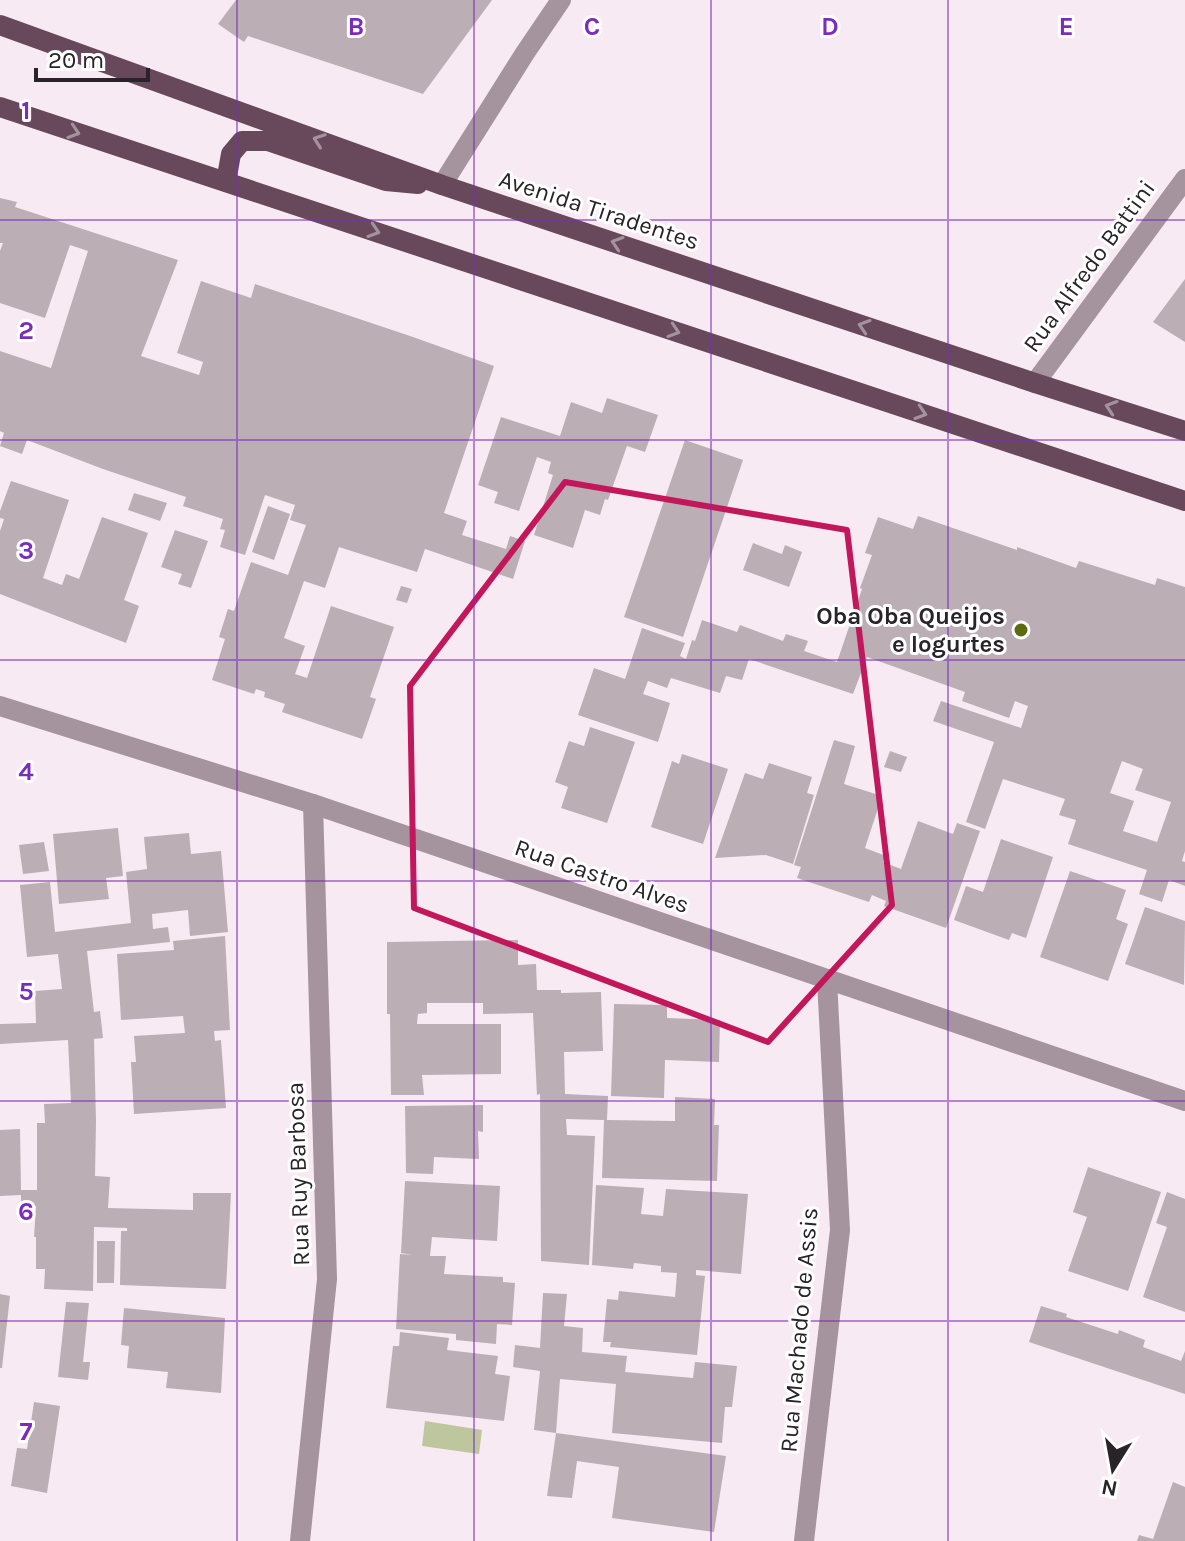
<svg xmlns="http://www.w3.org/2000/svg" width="1185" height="1541" font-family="Karla,sans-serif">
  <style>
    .water { fill: #bec69d }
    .building { fill: #bbaeb5; fill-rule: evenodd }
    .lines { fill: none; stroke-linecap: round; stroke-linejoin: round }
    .minor { stroke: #a5939e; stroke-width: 20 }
    .primary { stroke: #67495b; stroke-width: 20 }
    .oneway { stroke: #a4929d }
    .marked { fill: none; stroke: #c2185b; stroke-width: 6; stroke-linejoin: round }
    .grid { fill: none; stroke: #7b2cbf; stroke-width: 2; stroke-opacity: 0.55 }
    .poi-dot { fill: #5f690f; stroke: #fff; stroke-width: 3 }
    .labels { text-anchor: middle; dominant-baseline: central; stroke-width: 6; stroke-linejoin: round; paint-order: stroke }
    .street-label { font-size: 24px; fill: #292427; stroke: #fff }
    .poi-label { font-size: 24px; font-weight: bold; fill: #292427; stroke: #fff; text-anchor: end }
    .grid-label { font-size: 26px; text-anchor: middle; font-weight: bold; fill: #7b2cbf; stroke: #fff; stroke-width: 6; stroke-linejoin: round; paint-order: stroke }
  </style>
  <rect width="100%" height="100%" fill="#f8eaf2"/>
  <!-- water -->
  <path class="water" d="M 425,1421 L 482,1430 L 479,1454 L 422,1446 Z"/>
  <!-- building -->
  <g class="building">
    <path d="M 236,0 L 492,0 L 423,94 L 248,36 L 244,42 L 218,24 Z"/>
    <path d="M 0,198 L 17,202 L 15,207 L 178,260 L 141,356 L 199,375 L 203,362 L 177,353 L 201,281 L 251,298 L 255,284 L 413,337 L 494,366 L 444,513 L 467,521 L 462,535 L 506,549 L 510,536 L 525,541 L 513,579 L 425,549 L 417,572 L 339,547 L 325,588 L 304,581 L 284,638 L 305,646 L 295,674 L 307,678 L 331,606 L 394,627 L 370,697 L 376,699 L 362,739 L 282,712 L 285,704 L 264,697 L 265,692 L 256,689 L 254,694 L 212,680 L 225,639 L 219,637 L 228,609 L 234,611 L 251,562 L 288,575 L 306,525 L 290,520 L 295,505 L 265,495 L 245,555 L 220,547 L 225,530 L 220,529 L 223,519 L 183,506 L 186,497 L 103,469 L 27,440 L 22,454 L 0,446 L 4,433 L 0,431 L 0,351 L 51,368 L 88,251 L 70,245 L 45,318 L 0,303 L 0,251 L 3,243 L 0,243 Z"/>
    <path d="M 1185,279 L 1185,342 L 1153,322 Z"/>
    <path d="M 607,398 L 658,415 L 645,452 L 627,446 L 608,500 L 605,499 L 600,515 L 585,510 L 573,548 L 534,535 L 553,475 L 548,473 L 551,462 L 537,457 L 519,511 L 494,503 L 498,492 L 478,485 L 501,417 L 560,436 L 571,402 L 602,413 Z"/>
    <path d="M 685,440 L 743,460 L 683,637 L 624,617 Z"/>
    <path d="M 11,481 L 69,500 L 43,578 L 62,585 L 66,574 L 79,579 L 102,517 L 148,533 L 124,600 L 139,606 L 126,643 L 0,594 L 0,531 L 4,519 L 0,518 L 0,511 Z"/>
    <path d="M 134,493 L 167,503 L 160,521 L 128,510 Z"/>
    <path d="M 268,506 L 290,514 L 274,560 L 252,552 Z"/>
    <path d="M 918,516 L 1017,550 L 1017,547 L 1076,568 L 1079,561 L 1155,585 L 1157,578 L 1185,587 L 1185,851 L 1182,861 L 1185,862 L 1185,886 L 1169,880 L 1162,902 L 1139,894 L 1147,870 L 1068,844 L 1076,820 L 1059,815 L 1065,799 L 1003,779 L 985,829 L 966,822 L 994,742 L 933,721 L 941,701 L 1021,728 L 1028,706 L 1015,701 L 1009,718 L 962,701 L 965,692 L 867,657 L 853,694 L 749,659 L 742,680 L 726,676 L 720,693 L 671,678 L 667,688 L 648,681 L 643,694 L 670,703 L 658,742 L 578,715 L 594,668 L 625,679 L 642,628 L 685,643 L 680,656 L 686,659 L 692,640 L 695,641 L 702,620 L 737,632 L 740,625 L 783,641 L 786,634 L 808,641 L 804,651 L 837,662 L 862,589 L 860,588 L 872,555 L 865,553 L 878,517 L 913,529 ZM 1122,761 L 1143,769 L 1135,790 L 1171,802 L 1157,842 L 1123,831 L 1134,801 L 1110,793 Z"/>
    <path d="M 175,530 L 208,541 L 191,588 L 178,584 L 182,574 L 161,567 Z"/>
    <path d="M 753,543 L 782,554 L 785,545 L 802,552 L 789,587 L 743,570 Z"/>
    <path d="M 401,586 L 412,589 L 407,603 L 396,600 Z"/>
    <path d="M 590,727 L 635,742 L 607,823 L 561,808 L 568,787 L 555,782 L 569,741 L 584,746 Z"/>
    <path d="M 834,740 L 855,746 L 844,784 L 882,796 L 865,848 L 886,856 L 883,862 L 901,869 L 918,821 L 953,834 L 957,823 L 980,831 L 946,928 L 884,906 L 886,901 L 872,895 L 869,902 L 797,878 L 801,867 L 794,865 Z"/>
    <path d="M 890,751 L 907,757 L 901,772 L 884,767 Z"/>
    <path d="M 682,754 L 728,769 L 703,844 L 651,827 L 672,761 L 679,764 Z"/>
    <path d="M 769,763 L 812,777 L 807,793 L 814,795 L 793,864 L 766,855 L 715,858 L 745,773 L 763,779 Z"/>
    <path d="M 118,828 L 123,876 L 106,878 L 109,899 L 59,904 L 53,834 Z"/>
    <path d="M 189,833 L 191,854 L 221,851 L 228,932 L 190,936 L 188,910 L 152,914 L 153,929 L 168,927 L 170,942 L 87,951 L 94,1012 L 100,1011 L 103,1038 L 94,1039 L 96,1122 L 95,1176 L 110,1177 L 108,1208 L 193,1210 L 193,1193 L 231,1193 L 226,1289 L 120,1285 L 121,1231 L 127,1231 L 127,1228 L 94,1227 L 93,1291 L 44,1289 L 45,1269 L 36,1269 L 36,1237 L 34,1237 L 36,1206 L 21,1206 L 21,1195 L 0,1196 L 0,1130 L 20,1129 L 21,1190 L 37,1190 L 37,1123 L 45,1123 L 44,1104 L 71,1103 L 68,1040 L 0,1044 L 0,1024 L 36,1023 L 35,991 L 62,989 L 58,954 L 27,957 L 20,885 L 50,882 L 55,932 L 131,923 L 126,872 L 147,869 L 144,837 Z"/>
    <path d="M 1001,839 L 1053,857 L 1026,938 L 1012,933 L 1009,940 L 954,920 L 966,886 L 983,892 Z"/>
    <path d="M 44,842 L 49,871 L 23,874 L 19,845 Z"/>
    <path d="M 1070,871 L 1126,890 L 1116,919 L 1128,924 L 1108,981 L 1040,957 Z"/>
    <path d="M 1145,907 L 1185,921 L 1184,985 L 1125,964 Z"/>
    <path d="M 225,936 L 230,1030 L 214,1031 L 215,1041 L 221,1040 L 226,1108 L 134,1114 L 131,1062 L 136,1062 L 134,1036 L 185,1033 L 183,1016 L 121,1020 L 117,954 L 174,950 L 173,941 Z"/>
    <path d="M 518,940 L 518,965 L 536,964 L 537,990 L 561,990 L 561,993 L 601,992 L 603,1051 L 564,1052 L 565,1094 L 608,1096 L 607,1120 L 675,1121 L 675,1097 L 715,1099 L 714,1125 L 719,1125 L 717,1181 L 602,1178 L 604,1120 L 566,1119 L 567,1135 L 595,1136 L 589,1265 L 541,1261 L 540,1094 L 537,1095 L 533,1013 L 483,1014 L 483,1003 L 427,1003 L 427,1013 L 418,1014 L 417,1024 L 501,1024 L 501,1074 L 422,1075 L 424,1095 L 391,1095 L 390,1014 L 387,1014 L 387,942 Z"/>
    <path d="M 614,1004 L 667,1005 L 667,1018 L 720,1020 L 719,1062 L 665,1060 L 664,1098 L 611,1096 Z"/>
    <path d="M 483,1105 L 483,1132 L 478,1131 L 479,1159 L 434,1157 L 433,1174 L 406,1173 L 405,1106 Z"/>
    <path d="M 1088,1167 L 1161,1192 L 1128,1291 L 1068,1271 L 1087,1217 L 1073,1212 Z"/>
    <path d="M 405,1181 L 500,1186 L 497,1241 L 432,1237 L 430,1256 L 446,1256 L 444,1274 L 503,1277 L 503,1282 L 515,1283 L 512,1325 L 497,1324 L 496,1344 L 456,1340 L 456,1334 L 396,1329 L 400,1254 L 412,1255 L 401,1253 Z"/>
    <path d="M 596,1185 L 644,1188 L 641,1214 L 663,1216 L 666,1189 L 748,1194 L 741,1274 L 696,1270 L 696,1275 L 705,1276 L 697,1355 L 610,1347 L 611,1342 L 603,1342 L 607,1299 L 618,1300 L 619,1291 L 675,1297 L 677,1273 L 661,1272 L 661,1266 L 634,1263 L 633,1269 L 592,1265 Z"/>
    <path d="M 1167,1192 L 1185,1199 L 1185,1312 L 1143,1297 L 1167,1227 L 1156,1223 Z"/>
    <path d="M 97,1241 L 115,1241 L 114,1283 L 97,1283 Z"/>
    <path d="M 543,1293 L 567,1294 L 564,1326 L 583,1328 L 582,1352 L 627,1356 L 625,1372 L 693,1378 L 695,1362 L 737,1366 L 732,1407 L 725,1407 L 722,1443 L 612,1433 L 616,1384 L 560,1379 L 556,1433 L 534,1430 L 540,1371 L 513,1367 L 515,1345 L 540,1348 Z"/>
    <path d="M 0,1294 L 10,1296 L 2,1368 L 0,1368 Z"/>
    <path d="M 66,1302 L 89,1303 L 83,1362 L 90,1362 L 88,1380 L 58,1377 Z"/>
    <path d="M 1041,1306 L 1067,1314 L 1066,1317 L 1118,1334 L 1119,1330 L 1145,1340 L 1143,1347 L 1181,1361 L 1185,1351 L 1185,1394 L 1029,1342 Z"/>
    <path d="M 124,1308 L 225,1318 L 221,1393 L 166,1388 L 168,1372 L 127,1368 L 129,1346 L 121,1345 Z"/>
    <path d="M 400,1332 L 449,1338 L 447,1350 L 498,1356 L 495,1374 L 510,1376 L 504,1421 L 386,1408 L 393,1346 L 399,1346 Z"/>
    <path d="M 34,1402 L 60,1406 L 47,1493 L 11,1486 L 17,1448 L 27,1449 Z"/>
    <path d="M 556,1433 L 726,1456 L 714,1532 L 612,1518 L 619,1467 L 577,1461 L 572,1498 L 547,1496 Z"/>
    <path d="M 1173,1482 L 1185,1487 L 1185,1541 L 1137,1541 L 1139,1535 L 1153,1539 Z"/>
  </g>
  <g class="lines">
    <!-- minor -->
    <g class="minor">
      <path d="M 442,185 L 525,53 L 561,0"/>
      <path d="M 1035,383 L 1185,179"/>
      <path d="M 0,706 L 313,804 L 1185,1101"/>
      <path d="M 300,1541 L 327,1279 L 313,804"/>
      <path d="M 804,1541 L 840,1230 L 827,980"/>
    </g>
    <!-- primary -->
    <g class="primary">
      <path d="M 0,25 L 442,185 L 1035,383 L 1185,431"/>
      <path d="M 0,107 L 1185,501"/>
      <path d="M 226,182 L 231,154 L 242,141 L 268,141 L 386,181 L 418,184"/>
    </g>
  </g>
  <!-- one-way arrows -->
  <defs><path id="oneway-chevron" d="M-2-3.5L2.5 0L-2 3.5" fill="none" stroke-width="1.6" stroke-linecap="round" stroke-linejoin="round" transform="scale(2)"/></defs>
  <g class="oneway">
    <use href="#oneway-chevron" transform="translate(74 132) rotate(18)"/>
    <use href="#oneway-chevron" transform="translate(319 140) rotate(-160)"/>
    <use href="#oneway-chevron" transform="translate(374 231) rotate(18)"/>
    <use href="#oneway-chevron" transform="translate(617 243) rotate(-162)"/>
    <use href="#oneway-chevron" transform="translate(864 326) rotate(-162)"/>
    <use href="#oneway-chevron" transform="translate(674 331) rotate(18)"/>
    <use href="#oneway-chevron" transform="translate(1111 407) rotate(-162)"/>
    <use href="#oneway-chevron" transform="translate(921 413) rotate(18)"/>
  </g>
  <!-- marked area -->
  <path class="marked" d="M 565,482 L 847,530 L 892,905 L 768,1042 L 414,908 L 410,686 Z"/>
  <!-- grid -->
  <path class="grid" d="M 237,0 L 237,1541M 474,0 L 474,1541M 711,0 L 711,1541M 948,0 L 948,1541M 0,220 L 1185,220M 0,440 L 1185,440M 0,660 L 1185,660M 0,881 L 1185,881M 0,1101 L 1185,1101M 0,1321 L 1185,1321"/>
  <!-- markers -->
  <circle class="poi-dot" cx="1021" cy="630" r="8"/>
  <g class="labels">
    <!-- street labels -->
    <g class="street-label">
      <text transform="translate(599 210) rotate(18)">Avenida Tiradentes</text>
      <text transform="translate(1089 266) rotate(-54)">Rua Alfredo Battini</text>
      <text transform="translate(602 876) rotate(19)">Rua Castro Alves</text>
      <text transform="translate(298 1174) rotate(-92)">Rua Ruy Barbosa</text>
      <text transform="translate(799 1330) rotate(-85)">Rua Machado de Assis</text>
    </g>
    <!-- poi labels -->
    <g class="poi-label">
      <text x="1005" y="616">Oba Oba Queijos<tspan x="1005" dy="28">e Iogurtes</tspan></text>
    </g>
  </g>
  <g class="grid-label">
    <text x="356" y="35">B</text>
    <text x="592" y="35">C</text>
    <text x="830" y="35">D</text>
    <text x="1066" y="35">E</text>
    <text x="26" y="119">1</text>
    <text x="26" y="339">2</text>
    <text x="26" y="559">3</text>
    <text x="26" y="780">4</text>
    <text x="26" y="1000">5</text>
    <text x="26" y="1220">6</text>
    <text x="26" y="1440">7</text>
  </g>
  <!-- north arrow -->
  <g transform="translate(1113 1469) rotate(191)" stroke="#ffffff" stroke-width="6" paint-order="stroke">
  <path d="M0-6L14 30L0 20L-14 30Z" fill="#292427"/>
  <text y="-12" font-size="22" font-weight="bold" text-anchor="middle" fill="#292427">N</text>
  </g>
  <!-- scale -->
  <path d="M36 68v12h112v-12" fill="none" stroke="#292427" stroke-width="4"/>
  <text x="48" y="68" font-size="24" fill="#292427" stroke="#ffffff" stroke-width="6" paint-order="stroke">20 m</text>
</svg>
